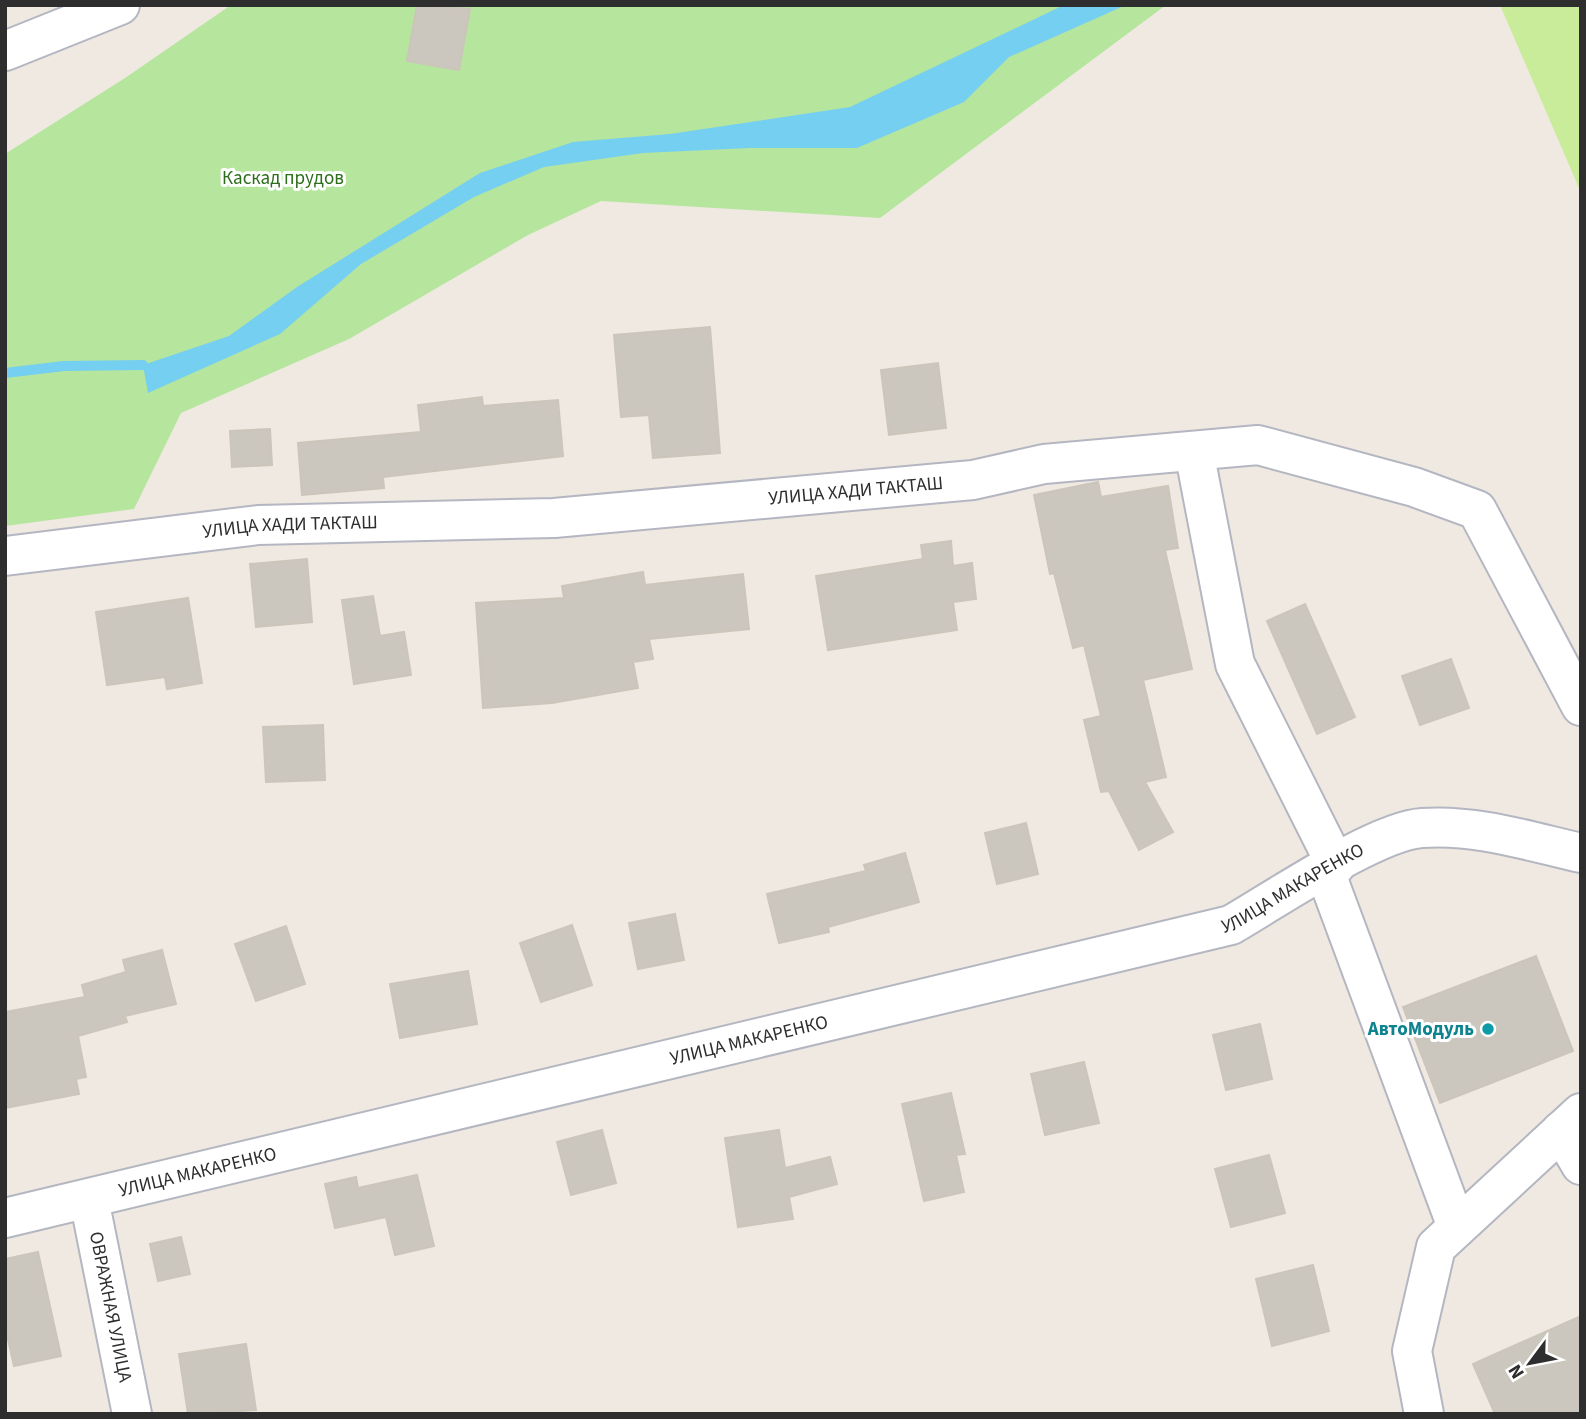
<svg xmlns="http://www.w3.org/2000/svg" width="1586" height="1419" font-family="'Source Sans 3',sans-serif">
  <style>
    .green { fill: #b6e59e }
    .pitch { fill: #c9ec9a }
    .water { fill: #75cff0 }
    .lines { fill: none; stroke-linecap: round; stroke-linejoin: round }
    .stream { stroke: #75cff0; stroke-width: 10 }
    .building { fill: #cbc7bf; stroke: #cbc5ba; stroke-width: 2 }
    .minor-casing { stroke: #b4b7c1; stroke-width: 42 }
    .minor { stroke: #fff; stroke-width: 38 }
    .culture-dot { fill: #0f9aa8; stroke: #fff; stroke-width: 2.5 }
    .labels { text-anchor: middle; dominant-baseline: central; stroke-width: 6; stroke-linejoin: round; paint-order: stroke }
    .park-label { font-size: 19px; fill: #2c6e1b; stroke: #fff }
    .street-label { font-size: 19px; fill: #2e2e2e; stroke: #fff }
    .culture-label { font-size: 19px; font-weight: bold; fill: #0d838f; stroke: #fff; text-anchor: end }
  </style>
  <rect width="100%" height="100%" fill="#efe9e1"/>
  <!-- green -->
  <path class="green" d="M 231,5 L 1166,5 L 880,218 L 601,201 L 528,235 L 349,339 L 181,413 L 134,509 L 5,526 L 5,154 L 125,78 Z"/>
  <!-- pitch -->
  <path class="pitch" d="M 1500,5 L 1581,5 L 1581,187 L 1579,188 Z"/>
  <!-- water -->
  <path class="water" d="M 1064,5 L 1126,5 L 1009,57 L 964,102 L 857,148 L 750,148 L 643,153 L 544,167 L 474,197 L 361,264 L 280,334 L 148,393 L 143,365 L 229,336 L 297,287 L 480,173 L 573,142 L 670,134 L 850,107 Z"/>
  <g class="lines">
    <!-- stream -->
    <path class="stream" d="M 5,373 L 64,366 L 143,365"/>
  </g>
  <!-- building -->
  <g class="building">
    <path d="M 417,5 L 470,9 L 459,70 L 407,61 Z"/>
    <path d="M 710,327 L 720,453 L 653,458 L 649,415 L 621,417 L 614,335 Z"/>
    <path d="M 938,363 L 946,428 L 889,435 L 881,370 Z"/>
    <path d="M 482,397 L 483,406 L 558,400 L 563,456 L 383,477 L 384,488 L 302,495 L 298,443 L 421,432 L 418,405 Z"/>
    <path d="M 270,429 L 272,465 L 232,467 L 230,431 Z"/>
    <path d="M 1098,482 L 1101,497 L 1168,486 L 1178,548 L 1165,550 L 1192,669 L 1143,680 L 1166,777 L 1145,782 L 1173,832 L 1139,850 L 1109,791 L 1101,792 L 1084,720 L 1101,716 L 1084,645 L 1073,648 L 1054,573 L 1050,574 L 1034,495 Z"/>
    <path d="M 951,541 L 953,566 L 972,563 L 976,599 L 953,602 L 957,630 L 828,650 L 816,576 L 923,559 L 921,545 Z"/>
    <path d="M 307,559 L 312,622 L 256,627 L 250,564 Z"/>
    <path d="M 643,572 L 645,585 L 743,574 L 749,629 L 649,639 L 653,659 L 633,662 L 638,688 L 552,703 L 483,708 L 476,603 L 564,598 L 562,586 Z"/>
    <path d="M 373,596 L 380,636 L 404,632 L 411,675 L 354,684 L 342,600 Z"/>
    <path d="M 188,598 L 202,683 L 167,689 L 165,677 L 107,685 L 96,612 Z"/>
    <path d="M 1305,604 L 1355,717 L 1317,734 L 1267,621 Z"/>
    <path d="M 1451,659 L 1469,708 L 1420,725 L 1402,676 Z"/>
    <path d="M 323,725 L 325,780 L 266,782 L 263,727 Z"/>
    <path d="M 1026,823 L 1038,874 L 997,884 L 985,833 Z"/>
    <path d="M 905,853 L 919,902 L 828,927 L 829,932 L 779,943 L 767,894 L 866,871 L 864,865 Z"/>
    <path d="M 675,914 L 684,960 L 638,969 L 629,923 Z"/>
    <path d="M 572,925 L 592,985 L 541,1002 L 520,943 Z"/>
    <path d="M 286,926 L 305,984 L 256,1001 L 235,944 Z"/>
    <path d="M 162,950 L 176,1004 L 125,1016 L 127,1022 L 78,1036 L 86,1077 L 76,1079 L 79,1094 L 5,1108 L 5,1012 L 85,997 L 82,985 L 126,972 L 123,960 Z"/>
    <path d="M 1536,956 L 1573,1051 L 1440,1103 L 1403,1007 Z"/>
    <path d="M 468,971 L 477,1024 L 400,1038 L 390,984 Z"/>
    <path d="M 1260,1024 L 1272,1079 L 1226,1090 L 1213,1035 Z"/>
    <path d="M 1084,1062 L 1099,1123 L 1045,1135 L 1031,1074 Z"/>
    <path d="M 951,1093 L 965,1154 L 956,1155 L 964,1192 L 924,1201 L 902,1104 Z"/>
    <path d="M 602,1130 L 616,1183 L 571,1195 L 557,1142 Z"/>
    <path d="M 779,1130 L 785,1168 L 830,1157 L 837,1184 L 789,1197 L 793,1219 L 738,1227 L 725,1138 Z"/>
    <path d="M 1269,1155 L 1285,1213 L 1231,1227 L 1215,1169 Z"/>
    <path d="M 417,1175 L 434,1246 L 395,1255 L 386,1217 L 335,1228 L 325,1184 L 356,1177 L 358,1188 Z"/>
    <path d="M 181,1237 L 190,1274 L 158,1281 L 150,1244 Z"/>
    <path d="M 38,1252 L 61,1356 L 14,1366 L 5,1326 L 5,1259 Z"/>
    <path d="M 1313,1265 L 1329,1331 L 1272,1346 L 1256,1279 Z"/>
    <path d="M 1581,1316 L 1581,1414 L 1495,1414 L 1473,1364 Z"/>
    <path d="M 246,1344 L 256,1410 L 188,1414 L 179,1354 Z"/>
  </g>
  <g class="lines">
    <defs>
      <g id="minor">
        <path d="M 5,51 L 120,5"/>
        <path d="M 1194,451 L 1235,664 L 1336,865"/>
        <path id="s1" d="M 5,556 L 258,525 L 554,518 L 973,480 L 1044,464 L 1258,445 L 1414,487 L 1477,510 L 1581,706"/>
        <path d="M 1325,871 L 1457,1227"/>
        <path d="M 1561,1131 L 1581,1165"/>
        <path id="s2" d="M 89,1199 L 132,1414"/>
        <path id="s3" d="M 5,1218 L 1231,925 C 1276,899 1376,831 1422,828 C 1476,824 1528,841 1581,853"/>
        <path d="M 1424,1414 L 1412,1351 L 1436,1247 L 1581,1113"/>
      </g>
    </defs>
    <!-- minor casing -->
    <use href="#minor" class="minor-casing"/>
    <!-- minor -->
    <use href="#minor" class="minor"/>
  </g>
  <!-- markers -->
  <circle class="culture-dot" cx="1488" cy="1029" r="7"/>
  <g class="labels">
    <!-- park labels -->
    <g class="park-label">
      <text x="283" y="178">Каскад прудов</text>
    </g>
    <!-- street labels -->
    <g class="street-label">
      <text stroke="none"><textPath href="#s1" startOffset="854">УЛИЦА ХАДИ ТАКТАШ</textPath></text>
      <text stroke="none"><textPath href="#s1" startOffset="287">УЛИЦА ХАДИ ТАКТАШ</textPath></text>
      <text stroke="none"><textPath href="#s3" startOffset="1332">УЛИЦА МАКАРЕНКО</textPath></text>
      <text stroke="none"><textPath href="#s3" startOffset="765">УЛИЦА МАКАРЕНКО</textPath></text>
      <text stroke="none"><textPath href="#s3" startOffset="198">УЛИЦА МАКАРЕНКО</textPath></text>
      <text stroke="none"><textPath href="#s2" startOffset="110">ОВРАЖНАЯ УЛИЦА</textPath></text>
    </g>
    <!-- culture labels -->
    <g class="culture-label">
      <text x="1474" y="1029">АвтоМодуль</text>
    </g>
  </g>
  <!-- border -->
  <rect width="1586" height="1419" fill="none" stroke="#2e2e2e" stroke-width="14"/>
  <!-- north arrow -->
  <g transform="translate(1530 1363) rotate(238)" stroke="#ffffff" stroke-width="5" paint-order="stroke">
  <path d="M0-5L12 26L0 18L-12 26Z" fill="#2e2e2e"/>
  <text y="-10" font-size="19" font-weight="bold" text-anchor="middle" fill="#2e2e2e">N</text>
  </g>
</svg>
